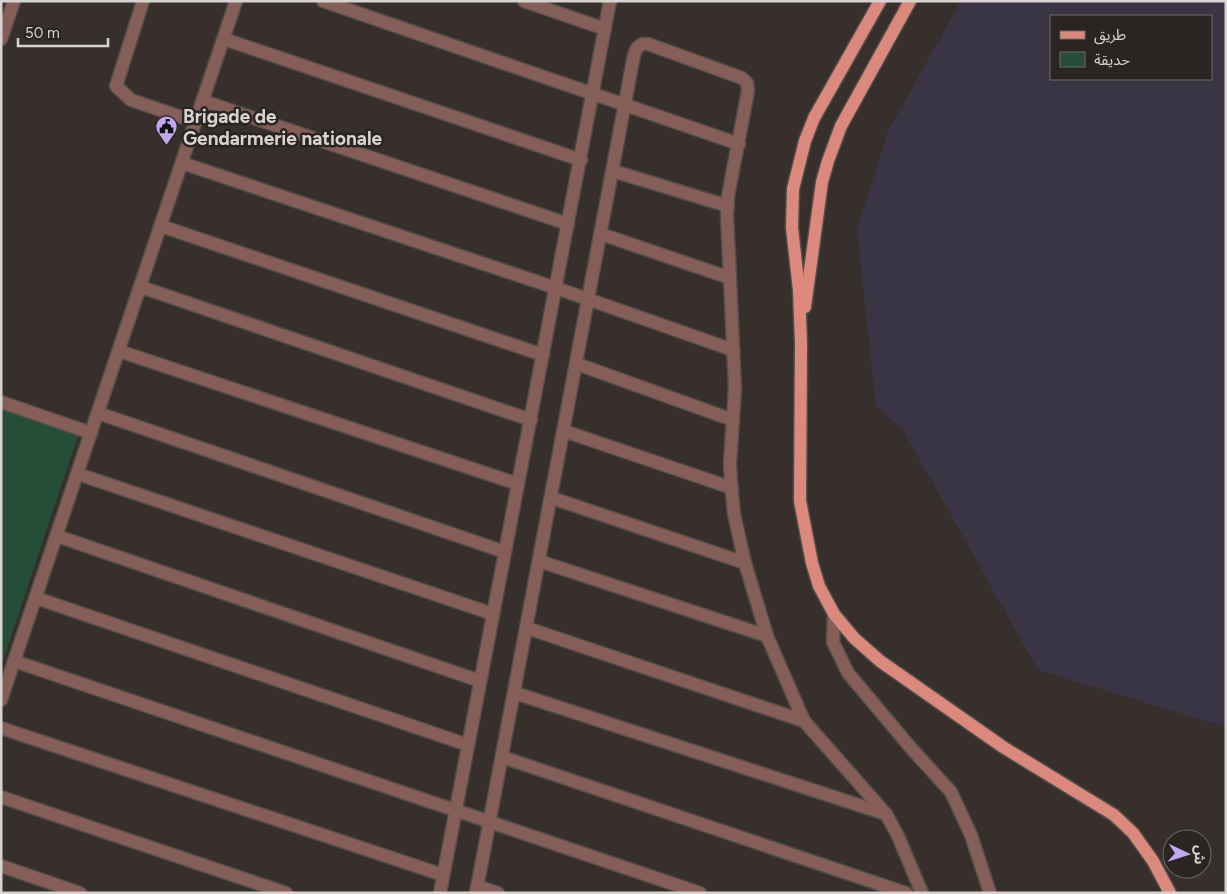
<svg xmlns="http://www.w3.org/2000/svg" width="1227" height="894" font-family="Figtree,'Noto Sans Arabic',sans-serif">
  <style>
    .industrial { fill: #3a3545; fill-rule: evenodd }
    .green { fill: #264d37 }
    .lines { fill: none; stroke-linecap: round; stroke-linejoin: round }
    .minor-casing { stroke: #534d49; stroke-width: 15 }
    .major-casing { stroke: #534d49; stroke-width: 15 }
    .minor { stroke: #865e58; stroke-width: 12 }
    .major { stroke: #db897d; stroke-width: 12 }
    .labels { text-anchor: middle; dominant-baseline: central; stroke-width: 5; stroke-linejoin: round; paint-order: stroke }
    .poi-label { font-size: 19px; font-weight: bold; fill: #d7d3d1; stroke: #2b2522; text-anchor: start }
  </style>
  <rect width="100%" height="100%" fill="#362f2b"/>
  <!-- industrial -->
  <path class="industrial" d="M 961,1 L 1226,1 L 1226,727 L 1038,670 L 903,430 L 876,406 L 857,230 L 888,131 ZM 1051,16 L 1211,16 L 1211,79 L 1051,79 Z"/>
  <!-- green -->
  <path class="green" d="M 1,405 L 79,433 L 1,666 Z"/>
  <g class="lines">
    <defs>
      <g id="minor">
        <path d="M 143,1 L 116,86 L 131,100 L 196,122"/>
        <path d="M 323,1 L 739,144"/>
        <path d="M 524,1 L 605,29"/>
        <path d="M 1,39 L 14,1"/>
        <path d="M 224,39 L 581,160"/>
        <path d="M 203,101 L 568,224"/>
        <path d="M 182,163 L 556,288 L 733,350"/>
        <path d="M 613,171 L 728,206"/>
        <path d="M 161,226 L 543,355"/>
        <path d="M 601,234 L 730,278"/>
        <path d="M 141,287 L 531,420"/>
        <path d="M 119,351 L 518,484"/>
        <path d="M 577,364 L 733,420"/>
        <path d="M 1,402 L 91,433"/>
        <path d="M 98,413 L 505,552"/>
        <path d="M 564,431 L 732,488"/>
        <path d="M 78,474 L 493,614"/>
        <path d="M 552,498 L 745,563"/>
        <path d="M 57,536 L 480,681"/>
        <path d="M 539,561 L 767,636"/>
        <path d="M 36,598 L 468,745"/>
        <path d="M 834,614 L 833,642 L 848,673 L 911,748 L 951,792 L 971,835 L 990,893"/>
        <path d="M 527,628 L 804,721"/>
        <path d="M 14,661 L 700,893"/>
        <path d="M 515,693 L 886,814"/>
        <path d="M 1,700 L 236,1"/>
        <path d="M 1,728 L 443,875"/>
        <path d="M 502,757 L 906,893"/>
        <path d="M 1,797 L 286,893"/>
        <path d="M 1,866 L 80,893"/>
        <path d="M 477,886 L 498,893"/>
        <path d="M 440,893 L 610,1"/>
        <path d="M 476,893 L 634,55 L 637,48 L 642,44 L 648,44 L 742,78 L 747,83 L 748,91 L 728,196 L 727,215 L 735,388 L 730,463 L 731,483 L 734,514 L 745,563 L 767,636 L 804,721 L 886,814 L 898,836 L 922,893"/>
      </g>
      <g id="major">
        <path d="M 880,1 L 814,118 L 805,141 L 793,189 L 792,228 L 799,290 L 801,344 L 800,501 L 812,563 L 819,586 L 834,614 L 854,638 L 880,661 L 1003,747 L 1114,815 L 1133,833 L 1153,861 L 1170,893"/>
        <path d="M 805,307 L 822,182 L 828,161 L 841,126 L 910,1"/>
      </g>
    </defs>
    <!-- minor casing -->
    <use href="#minor" class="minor-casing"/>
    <!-- major casing -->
    <use href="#major" class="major-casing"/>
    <!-- minor -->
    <use href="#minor" class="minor"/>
    <!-- major -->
    <use href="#major" class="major"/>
  </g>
  <!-- icons -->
  <defs>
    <symbol id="civic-pin" viewBox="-11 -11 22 30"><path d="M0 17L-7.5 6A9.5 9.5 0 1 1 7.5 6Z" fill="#c2a7f2" stroke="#2b2522"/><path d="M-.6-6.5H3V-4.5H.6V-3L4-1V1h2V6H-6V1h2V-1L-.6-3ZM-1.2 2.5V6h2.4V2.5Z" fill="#111"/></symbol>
  </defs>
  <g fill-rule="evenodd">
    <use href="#civic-pin" x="154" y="114" width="25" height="34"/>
  </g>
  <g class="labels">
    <!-- poi labels -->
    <g class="poi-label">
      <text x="183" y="116">Brigade de<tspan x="183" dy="22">Gendarmerie nationale</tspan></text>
    </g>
  </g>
  <!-- border -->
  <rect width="1227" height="894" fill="none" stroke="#d7d3d1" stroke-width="5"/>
  <!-- legend -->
  <rect x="1050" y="15" width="162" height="65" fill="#2b2522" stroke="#706b68"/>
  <rect x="1060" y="31" width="25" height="8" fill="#db897d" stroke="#706b68"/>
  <text x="1094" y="40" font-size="15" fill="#d7d3d1">طريق</text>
  <rect x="1060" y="52" width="25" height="15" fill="#264d37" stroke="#706b68"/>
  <text x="1094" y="65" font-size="15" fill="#d7d3d1">حديقة</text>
  <!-- north arrow -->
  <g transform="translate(1187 854) rotate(94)"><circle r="24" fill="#2b2522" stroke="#706b68"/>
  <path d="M0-4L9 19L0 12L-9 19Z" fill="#c2a7f2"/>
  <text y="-8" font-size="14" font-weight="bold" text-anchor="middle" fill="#d7d3d1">ش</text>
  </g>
  <!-- scale -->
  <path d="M18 38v8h90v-8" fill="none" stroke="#d7d3d1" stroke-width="2.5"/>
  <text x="25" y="38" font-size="15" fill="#d7d3d1" stroke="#2b2522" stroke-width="4" paint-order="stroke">50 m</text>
</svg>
